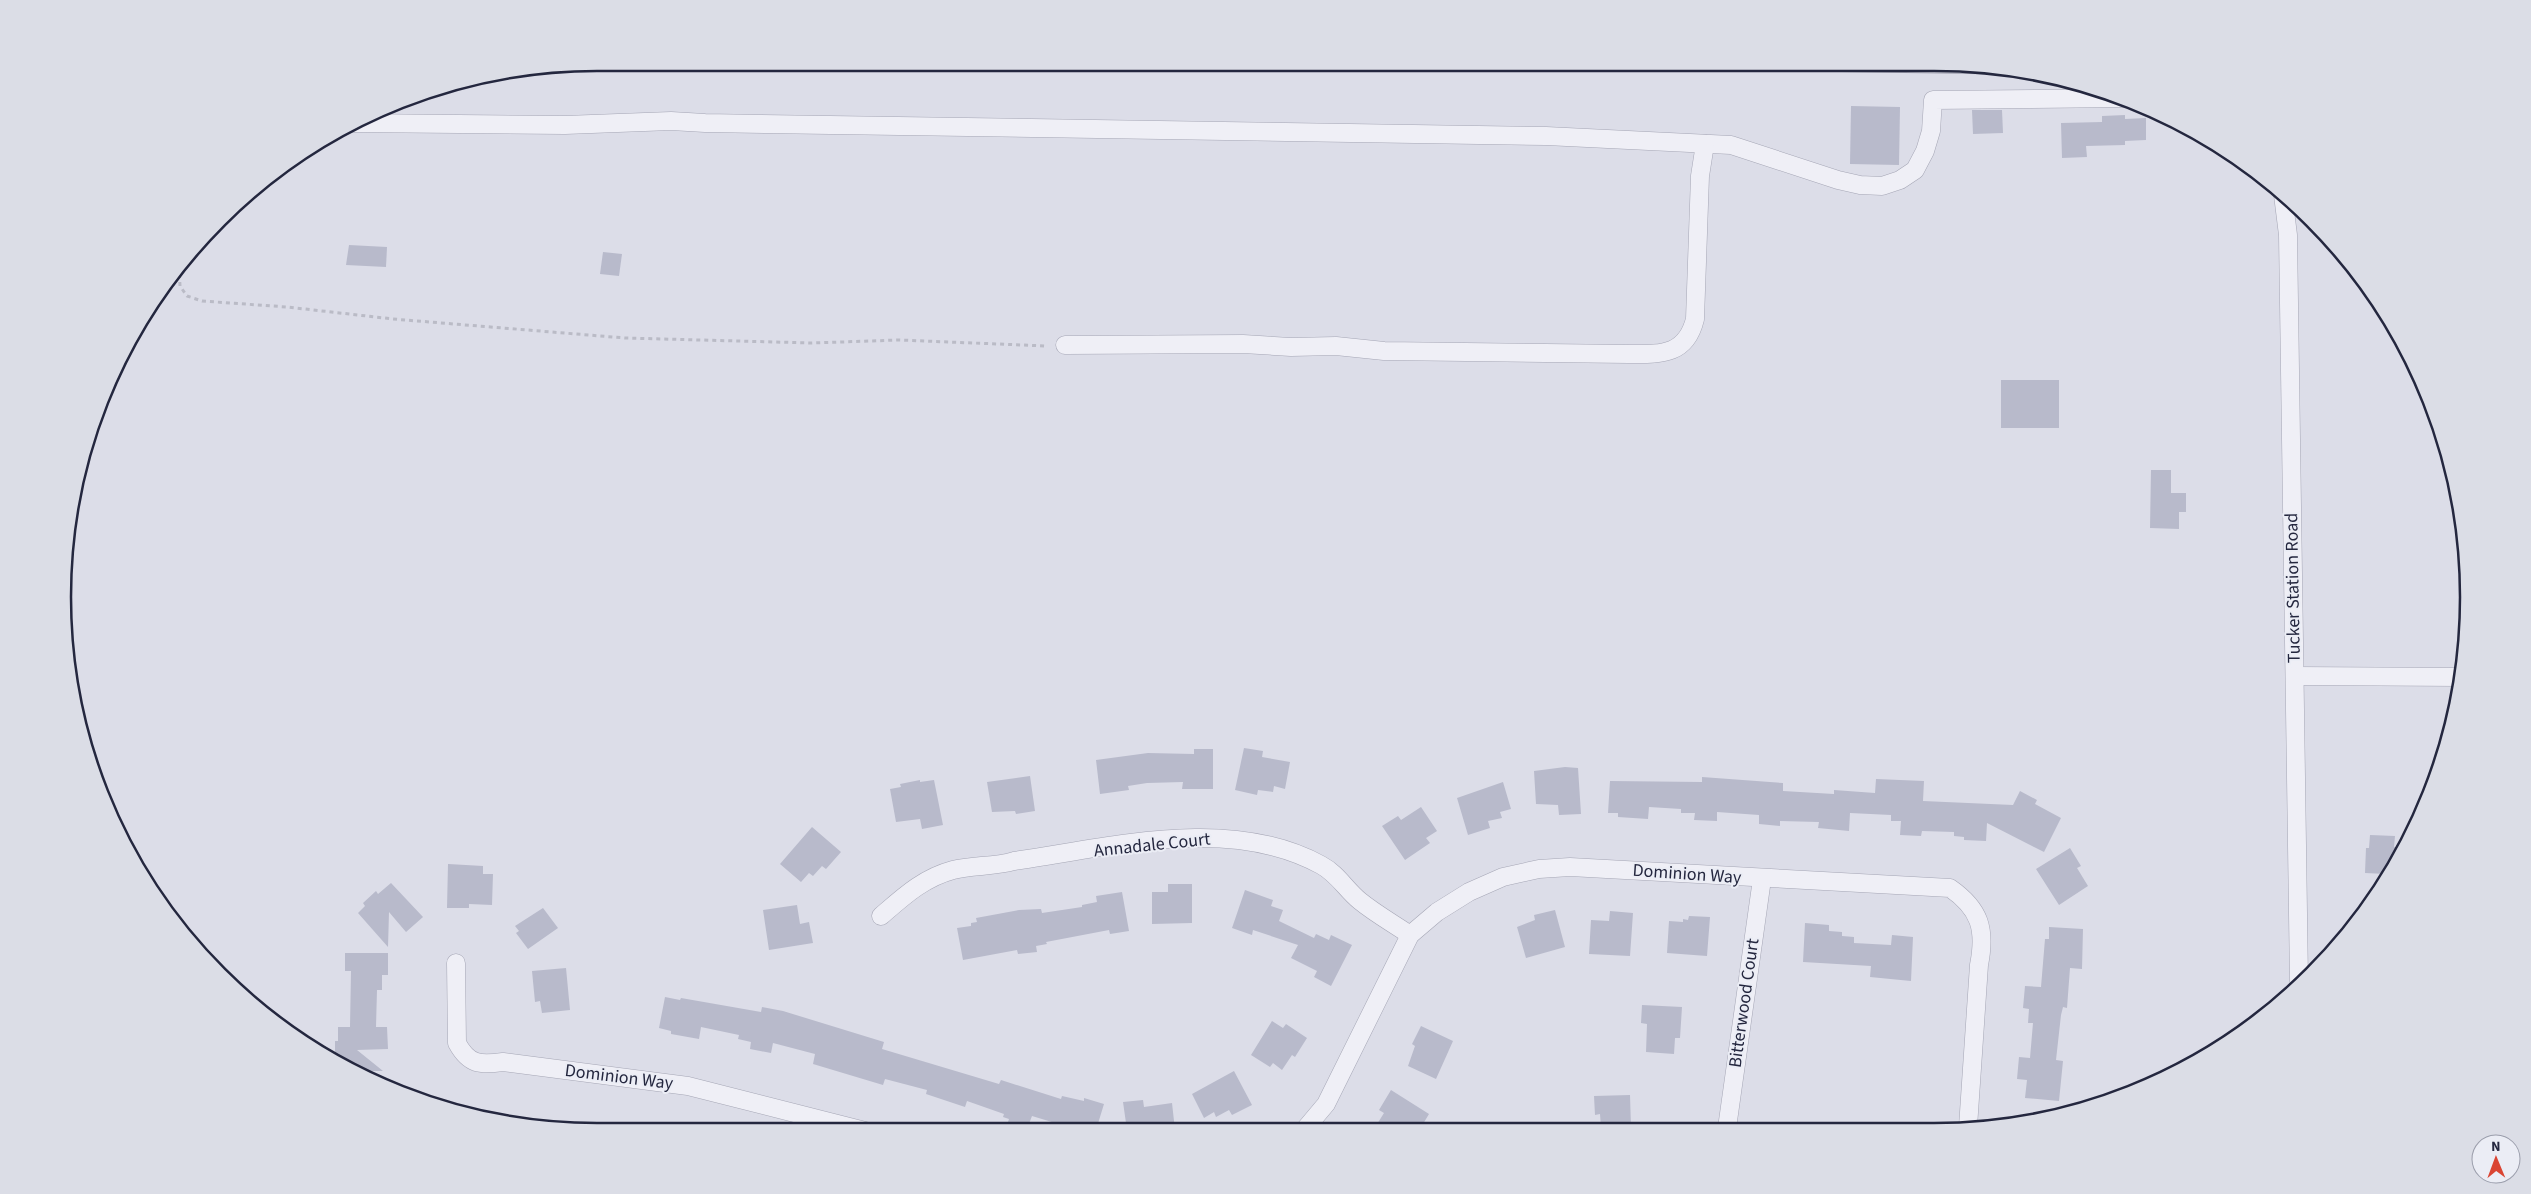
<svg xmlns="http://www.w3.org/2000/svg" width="2531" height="1194" font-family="'Source Sans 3',sans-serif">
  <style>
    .building { fill: #b8bacb }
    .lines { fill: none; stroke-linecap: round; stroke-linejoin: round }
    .lane-casing { stroke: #a5a6b5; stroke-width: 11 }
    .street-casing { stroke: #a5a6b5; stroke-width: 19 }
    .path { stroke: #babbc6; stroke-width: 3; stroke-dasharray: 4 4; stroke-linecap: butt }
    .lane { stroke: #efeff6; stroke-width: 9 }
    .street { stroke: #efeff6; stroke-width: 18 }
    .labels { text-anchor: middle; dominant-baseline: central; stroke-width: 4; stroke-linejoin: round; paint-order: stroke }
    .street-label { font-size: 18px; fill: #24273f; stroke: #ebedf5 }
    .rim { fill: none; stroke: #24273f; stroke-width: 2.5 }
  </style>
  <rect width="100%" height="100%" fill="#dcdde8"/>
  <!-- building -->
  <g class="building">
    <path d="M 1851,106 L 1900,107 L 1899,165 L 1850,164 Z"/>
    <path d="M 1972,110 L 2002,110 L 2003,133 L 1973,134 Z"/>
    <path d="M 2125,115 L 2125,119 L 2146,118 L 2146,140 L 2125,141 L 2125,145 L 2086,146 L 2087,157 L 2062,158 L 2061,123 L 2102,122 L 2102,116 Z"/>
    <path d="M 349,245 L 387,247 L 386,267 L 346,265 Z"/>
    <path d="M 603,252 L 622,254 L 619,276 L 600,274 Z"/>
    <rect x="2001" y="380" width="58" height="48"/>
    <path d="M 2151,470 L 2171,470 L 2171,493 L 2186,493 L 2186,512 L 2179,512 L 2179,529 L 2150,528 Z"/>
    <path d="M 1244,748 L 1263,751 L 1262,757 L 1290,762 L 1285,789 L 1274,786 L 1273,792 L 1258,790 L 1257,795 L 1235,790 Z"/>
    <path d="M 1194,749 L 1213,749 L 1213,789 L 1182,789 L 1183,782 L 1147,783 L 1128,786 L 1129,790 L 1100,794 L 1096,760 L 1148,753 L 1194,754 Z"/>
    <path d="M 1565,767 L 1578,768 L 1581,814 L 1559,815 L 1558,805 L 1536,804 L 1534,771 Z"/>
    <path d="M 1030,776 L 1035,811 L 1016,814 L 1015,811 L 992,812 L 987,782 Z"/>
    <path d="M 1702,777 L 1783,783 L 1783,791 L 1834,794 L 1834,790 L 1875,793 L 1876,779 L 1924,781 L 1923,801 L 2013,805 L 2020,791 L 2037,800 L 2035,804 L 2061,818 L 2044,852 L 1987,823 L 1986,841 L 1964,840 L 1964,837 L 1954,836 L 1954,832 L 1922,831 L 1921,836 L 1900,835 L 1901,821 L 1891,821 L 1891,815 L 1850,813 L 1849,831 L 1818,828 L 1819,822 L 1780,821 L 1780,826 L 1759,824 L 1759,815 L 1717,812 L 1717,821 L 1694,820 L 1695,813 L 1681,813 L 1681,809 L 1649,807 L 1648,819 L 1618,817 L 1618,813 L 1608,813 L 1610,781 L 1702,782 Z"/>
    <path d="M 920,780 L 920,782 L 934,780 L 943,825 L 922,829 L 920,819 L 896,822 L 890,789 L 901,787 L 900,784 Z"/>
    <path d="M 1503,782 L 1511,809 L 1500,812 L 1502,818 L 1488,821 L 1490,828 L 1468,835 L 1457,798 Z"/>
    <path d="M 1421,807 L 1437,831 L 1426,838 L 1430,843 L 1405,860 L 1382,826 L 1398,816 L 1401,820 Z"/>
    <path d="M 812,827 L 841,852 L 826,869 L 822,866 L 813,876 L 809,873 L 801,882 L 780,864 Z"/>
    <path d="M 2370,835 L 2395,836 L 2394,847 L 2402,847 L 2386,874 L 2365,873 L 2366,848 L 2369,848 Z"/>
    <path d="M 2070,848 L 2081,866 L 2077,868 L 2088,886 L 2059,905 L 2036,869 Z"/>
    <path d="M 448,864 L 483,866 L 483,874 L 493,874 L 492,905 L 469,904 L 469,908 L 447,908 Z"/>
    <path d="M 391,883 L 423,917 L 406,932 L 389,912 L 388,947 L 358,913 L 365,906 L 363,903 L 376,891 L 378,894 Z"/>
    <path d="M 1168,884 L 1192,884 L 1192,923 L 1152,924 L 1152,892 L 1168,892 Z"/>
    <path d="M 1245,890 L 1273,900 L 1271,906 L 1283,910 L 1279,921 L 1314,938 L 1316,934 L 1329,940 L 1331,935 L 1352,945 L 1331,986 L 1314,977 L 1317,971 L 1291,958 L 1298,945 L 1253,930 L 1252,935 L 1232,928 Z"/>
    <path d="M 1122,892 L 1129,931 L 1110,934 L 1109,930 L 1046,942 L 1047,944 L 1036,946 L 1037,952 L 1018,954 L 1017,950 L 963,960 L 957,928 L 971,926 L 971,923 L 977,922 L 976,918 L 1019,910 L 1041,909 L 1042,913 L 1082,907 L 1082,905 L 1097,902 L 1096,896 Z"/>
    <path d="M 797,905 L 800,924 L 809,922 L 813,943 L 769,950 L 763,910 Z"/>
    <path d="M 543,908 L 558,928 L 528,949 L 516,933 L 519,931 L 515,926 Z"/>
    <path d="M 1555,910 L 1565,947 L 1526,958 L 1517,927 L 1535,920 L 1534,915 Z"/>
    <path d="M 1610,911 L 1633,913 L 1630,956 L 1589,954 L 1591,920 L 1609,921 Z"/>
    <path d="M 1689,916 L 1710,917 L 1707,956 L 1667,953 L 1669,921 L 1683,922 L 1683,919 L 1688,920 Z"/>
    <path d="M 1805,923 L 1829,925 L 1829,931 L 1842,932 L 1842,936 L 1854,937 L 1854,943 L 1891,945 L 1892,935 L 1913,937 L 1911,981 L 1870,977 L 1871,966 L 1803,962 Z"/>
    <path d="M 2049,927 L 2083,929 L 2082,969 L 2070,968 L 2067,1008 L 2063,1007 L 2061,1015 L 2056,1060 L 2063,1061 L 2059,1101 L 2025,1098 L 2027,1080 L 2017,1079 L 2019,1057 L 2030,1058 L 2033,1023 L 2028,1023 L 2029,1009 L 2023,1008 L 2025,986 L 2041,987 L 2045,939 L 2049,939 Z"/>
    <path d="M 345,953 L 388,953 L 388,975 L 382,975 L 382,990 L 377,990 L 376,1027 L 387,1027 L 388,1049 L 357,1050 L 383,1071 L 353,1071 L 335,1063 L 335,1041 L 338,1041 L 338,1027 L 350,1027 L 351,971 L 345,971 Z"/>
    <path d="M 566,968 L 570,1010 L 542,1013 L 540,1001 L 535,1002 L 532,971 Z"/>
    <path d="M 665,997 L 680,1000 L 681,998 L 761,1012 L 762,1007 L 783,1011 L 884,1042 L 882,1049 L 999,1084 L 1001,1080 L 1061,1099 L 1062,1096 L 1084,1101 L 1084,1098 L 1104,1104 L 1096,1130 L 1064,1130 L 1065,1126 L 1032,1116 L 1027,1129 L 1008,1122 L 1009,1119 L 1003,1117 L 1004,1114 L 967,1101 L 965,1107 L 926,1094 L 927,1090 L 885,1079 L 883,1085 L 813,1064 L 815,1054 L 773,1043 L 771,1053 L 750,1049 L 751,1042 L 738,1039 L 739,1035 L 701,1027 L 699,1039 L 671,1034 L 671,1031 L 659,1028 Z"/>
    <path d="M 1642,1005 L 1682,1007 L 1680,1038 L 1675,1038 L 1674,1054 L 1646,1052 L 1647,1024 L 1641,1023 Z"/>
    <path d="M 1272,1021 L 1283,1028 L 1286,1024 L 1307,1038 L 1295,1057 L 1292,1055 L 1282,1070 L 1273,1063 L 1270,1067 L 1251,1055 Z"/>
    <path d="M 1421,1026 L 1453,1041 L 1436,1079 L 1408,1066 L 1415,1046 L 1412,1044 Z"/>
    <path d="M 1234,1071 L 1252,1105 L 1232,1115 L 1229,1110 L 1216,1117 L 1214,1112 L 1204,1118 L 1192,1094 Z"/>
    <path d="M 1391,1090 L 1429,1114 L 1420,1129 L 1374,1129 L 1384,1113 L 1379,1110 Z"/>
    <path d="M 1630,1095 L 1631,1128 L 1601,1128 L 1600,1114 L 1595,1115 L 1594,1096 Z"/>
    <path d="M 1143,1100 L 1144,1107 L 1172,1103 L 1175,1130 L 1127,1130 L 1123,1102 Z"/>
  </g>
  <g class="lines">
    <defs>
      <path id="lane" d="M 1630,63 L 2000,69"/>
      <g id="street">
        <path d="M 354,123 L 565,125 L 671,121 L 705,123 L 1546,136 L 1731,145 L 1838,180 L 1860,185 L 1882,186 L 1900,180 L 1915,170 L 1925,151 L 1931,131 L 1933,100 L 2123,98"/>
        <path d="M 2283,195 L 2288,235 L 2299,981"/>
        <path d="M 1065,345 L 1243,344 L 1291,347 L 1336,346 L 1384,351 L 1629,354 C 1660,354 1686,356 1695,319 L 1700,176 L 1705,144"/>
        <path d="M 2295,676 L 2461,677"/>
        <path d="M 881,916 C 903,897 923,878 953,870 C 973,865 994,867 1014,861 C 1112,847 1230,815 1321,865 C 1338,874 1346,890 1360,901 C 1376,914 1394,924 1410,935"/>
        <path d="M 456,963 L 457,1043 C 469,1065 480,1065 503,1062 L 688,1086 L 865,1131"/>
        <path d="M 1727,1128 L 1762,879"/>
        <path d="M 1305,1129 L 1326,1104 L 1410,935 L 1437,912 L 1469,892 L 1503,877 L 1539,869 L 1570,867 L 1950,888 C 1980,909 1986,929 1979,965 L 1968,1127"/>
      </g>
    </defs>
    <!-- lane casing -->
    <use href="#lane" class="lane-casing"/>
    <!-- street casing -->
    <use href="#street" class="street-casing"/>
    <!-- path -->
    <path class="path" d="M 179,266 L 180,286 L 187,296 L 202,301 L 287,307 L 393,319 L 625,338 L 812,343 L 899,340 L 1047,346"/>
    <!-- lane -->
    <use href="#lane" class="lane"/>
    <!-- street -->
    <use href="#street" class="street"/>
  </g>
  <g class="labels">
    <!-- street labels -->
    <g class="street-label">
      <text transform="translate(2293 588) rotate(-91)">Tucker Station Road</text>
      <text transform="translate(1152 845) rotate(-6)">Annadale Court</text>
      <text transform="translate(1687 874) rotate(4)">Dominion Way</text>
      <text transform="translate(1744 1003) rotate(-82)">Bitterwood Court</text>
      <text transform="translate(619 1077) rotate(7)">Dominion Way</text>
    </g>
  </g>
  <!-- crop -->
  <path d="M0 0H2531V1194H0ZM597 71H1934A526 526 0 0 1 2460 597V597A526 526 0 0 1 1934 1123H597A526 526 0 0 1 71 597V597A526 526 0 0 1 597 71Z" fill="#dbdde6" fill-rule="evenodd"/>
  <path class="rim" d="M597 71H1934A526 526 0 0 1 2460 597V597A526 526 0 0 1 1934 1123H597A526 526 0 0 1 71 597V597A526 526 0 0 1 597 71Z"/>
  <!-- north arrow -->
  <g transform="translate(2496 1159) rotate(359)"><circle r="24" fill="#ebedf5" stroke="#9b9eac"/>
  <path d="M0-4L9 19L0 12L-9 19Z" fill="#da4533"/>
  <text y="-8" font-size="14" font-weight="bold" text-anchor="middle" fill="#24273f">N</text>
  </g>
</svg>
